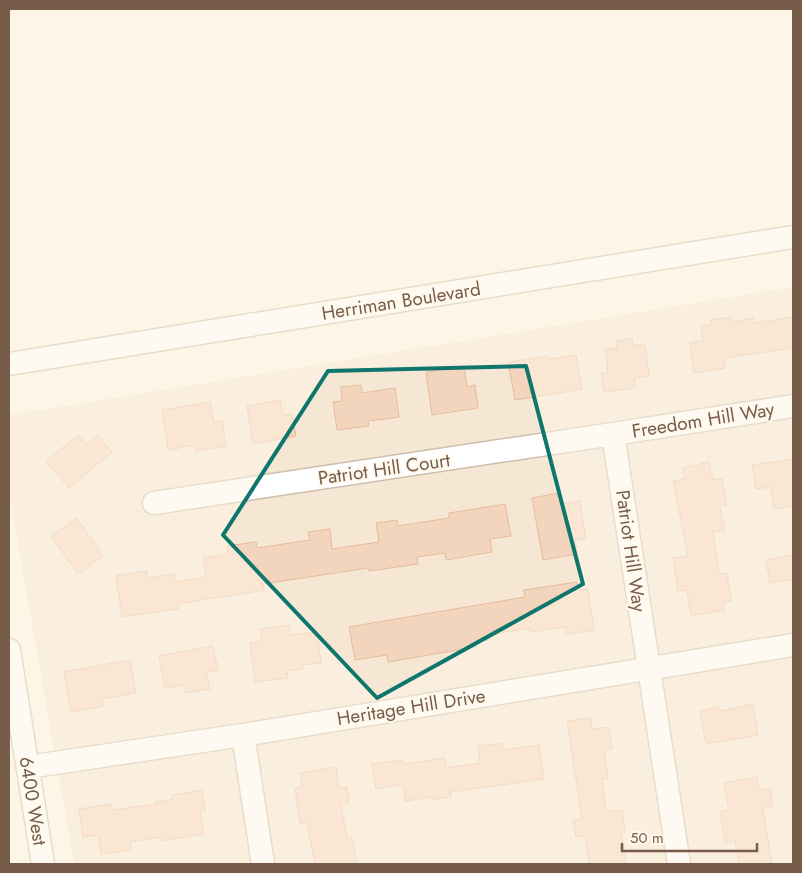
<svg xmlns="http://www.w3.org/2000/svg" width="802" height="873" font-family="Jost,sans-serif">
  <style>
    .residential { fill: #f5e7d4 }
    .building { fill: #f3d5bd; stroke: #e6bc9d }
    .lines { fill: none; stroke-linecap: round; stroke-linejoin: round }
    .minor-casing { stroke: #cfbdac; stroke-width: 25 }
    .minor { stroke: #fff; stroke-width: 22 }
    .marked { fill: none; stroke: #0f766e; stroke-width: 4; stroke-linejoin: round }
    .labels { text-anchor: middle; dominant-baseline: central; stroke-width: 4; stroke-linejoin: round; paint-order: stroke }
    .street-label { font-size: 19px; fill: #775c4a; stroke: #fff9ed }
  </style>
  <rect width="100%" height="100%" fill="#fdf5e6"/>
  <!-- residential -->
  <path class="residential" d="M 793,287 L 793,864 L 74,864 L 9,493 L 9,415 Z"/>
  <!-- building -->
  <g class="building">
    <path d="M 731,317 L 732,322 L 753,318 L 754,323 L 793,317 L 793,348 L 724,358 L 725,368 L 694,373 L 690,343 L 703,340 L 701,326 L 712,325 L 711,320 Z"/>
    <path d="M 632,338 L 633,346 L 645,344 L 649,376 L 634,378 L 635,388 L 604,392 L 601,373 L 608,372 L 605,349 L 617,348 L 616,341 Z"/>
    <path d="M 576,355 L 582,389 L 515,400 L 508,362 L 548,356 L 549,359 Z"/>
    <path d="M 464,366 L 467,387 L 475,385 L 478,408 L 432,415 L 426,372 Z"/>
    <path d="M 361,385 L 362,393 L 395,388 L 399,417 L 368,421 L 369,426 L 337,430 L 333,402 L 342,401 L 341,387 Z"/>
    <path d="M 280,400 L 283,415 L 292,414 L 296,436 L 253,444 L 247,406 Z"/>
    <path d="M 210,402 L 214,422 L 222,421 L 226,446 L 196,451 L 195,445 L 168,450 L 162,410 Z"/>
    <path d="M 78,435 L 87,445 L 98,435 L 112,452 L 69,488 L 46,461 Z"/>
    <path d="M 793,459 L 793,506 L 774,509 L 771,487 L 756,489 L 752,465 Z"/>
    <path d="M 709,462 L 713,480 L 722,479 L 727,505 L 720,507 L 725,530 L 713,532 L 719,574 L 727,573 L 731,601 L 724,602 L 725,610 L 691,616 L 687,590 L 678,591 L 673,558 L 688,556 L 673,481 L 685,479 L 683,468 Z"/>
    <path d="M 559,493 L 561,504 L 580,501 L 586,539 L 575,540 L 577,554 L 543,560 L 532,498 Z"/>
    <path d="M 505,504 L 511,536 L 490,539 L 492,552 L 446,560 L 445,553 L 417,557 L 418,564 L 369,571 L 368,568 L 263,584 L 264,590 L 178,604 L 179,609 L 122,617 L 116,576 L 147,571 L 148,578 L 174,574 L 175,582 L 206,577 L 203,558 L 228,554 L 227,546 L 256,542 L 257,548 L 310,540 L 308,532 L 330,529 L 332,549 L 379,542 L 376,523 L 397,520 L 398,526 L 449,518 L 449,513 Z"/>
    <path d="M 77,518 L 103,556 L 78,574 L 51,536 Z"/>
    <path d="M 793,555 L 793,579 L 770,583 L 766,560 Z"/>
    <path d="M 577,582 L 578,590 L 588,589 L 594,630 L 566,634 L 565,627 L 530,632 L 530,628 L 489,635 L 490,640 L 476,642 L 476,647 L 388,662 L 387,655 L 355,660 L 349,627 L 525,597 L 524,590 Z"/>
    <path d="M 289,625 L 290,635 L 317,632 L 321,663 L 302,665 L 302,669 L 287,671 L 288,678 L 255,682 L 250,643 L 262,641 L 260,629 Z"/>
    <path d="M 213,646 L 218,670 L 206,672 L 210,689 L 186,693 L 184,685 L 165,688 L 159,656 Z"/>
    <path d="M 130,660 L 136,693 L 102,699 L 103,706 L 71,712 L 64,672 Z"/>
    <path d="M 753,704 L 758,735 L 706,744 L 700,711 L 718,707 L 719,711 Z"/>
    <path d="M 590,718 L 592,729 L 609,727 L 612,749 L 604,750 L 608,778 L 602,779 L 606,812 L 622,810 L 625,832 L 621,832 L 626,864 L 589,864 L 585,836 L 576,837 L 573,820 L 582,819 L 567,721 Z"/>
    <path d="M 502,743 L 503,750 L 539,745 L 544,779 L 450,792 L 451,797 L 431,800 L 431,797 L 405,801 L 403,784 L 376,789 L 372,764 L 402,760 L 403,764 L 445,758 L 446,768 L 480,763 L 478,746 Z"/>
    <path d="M 336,767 L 339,788 L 347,787 L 349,802 L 341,804 L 347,839 L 352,838 L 357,864 L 315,864 L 307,823 L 300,824 L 295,788 L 302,787 L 300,773 Z"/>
    <path d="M 757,777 L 759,790 L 770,788 L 773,806 L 763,808 L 772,864 L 739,864 L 735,841 L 725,843 L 720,812 L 729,810 L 724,783 Z"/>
    <path d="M 202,790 L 205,810 L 200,811 L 204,834 L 161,841 L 161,837 L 130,842 L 131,850 L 101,854 L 98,835 L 83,837 L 79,809 L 111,804 L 112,810 L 156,804 L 155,802 L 172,800 L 172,795 Z"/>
  </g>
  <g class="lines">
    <defs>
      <g id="minor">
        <path d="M 9,364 L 793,237"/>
        <path d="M 613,434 L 679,864"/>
        <path d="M 154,503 L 613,434 L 793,406"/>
        <path d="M 9,650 L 43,864"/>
        <path d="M 243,735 L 263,864"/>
        <path d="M 28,767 L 243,735 L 793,645"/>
      </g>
    </defs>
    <!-- minor casing -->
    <use href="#minor" class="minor-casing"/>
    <!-- minor -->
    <use href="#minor" class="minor"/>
  </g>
  <!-- marked area -->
  <path d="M0 0H802V873H0ZM 526,366 L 583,584 L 377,698 L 223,535 L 328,371 Z" fill="#fdf5e6" fill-opacity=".55" fill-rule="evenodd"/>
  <path class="marked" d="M 526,366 L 583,584 L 377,698 L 223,535 L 328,371 Z"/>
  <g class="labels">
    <!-- street labels -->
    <g class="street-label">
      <text transform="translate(401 301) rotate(-9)">Herriman Boulevard</text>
      <text transform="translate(703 420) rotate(-9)">Freedom Hill Way</text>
      <text transform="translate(384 469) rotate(-8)">Patriot Hill Court</text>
      <text transform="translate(631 551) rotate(82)">Patriot Hill Way</text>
      <text transform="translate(411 707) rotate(-9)">Heritage Hill Drive</text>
      <text transform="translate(33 801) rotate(81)">6400 West</text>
    </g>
  </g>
  <!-- border -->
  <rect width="802" height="873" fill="none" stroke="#775c4a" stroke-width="20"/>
  <!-- scale -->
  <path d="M622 843v8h135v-8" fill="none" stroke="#775c4a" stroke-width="2.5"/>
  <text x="630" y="843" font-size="15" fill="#775c4a" stroke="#fff9ed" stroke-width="4" paint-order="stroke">50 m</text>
</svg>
